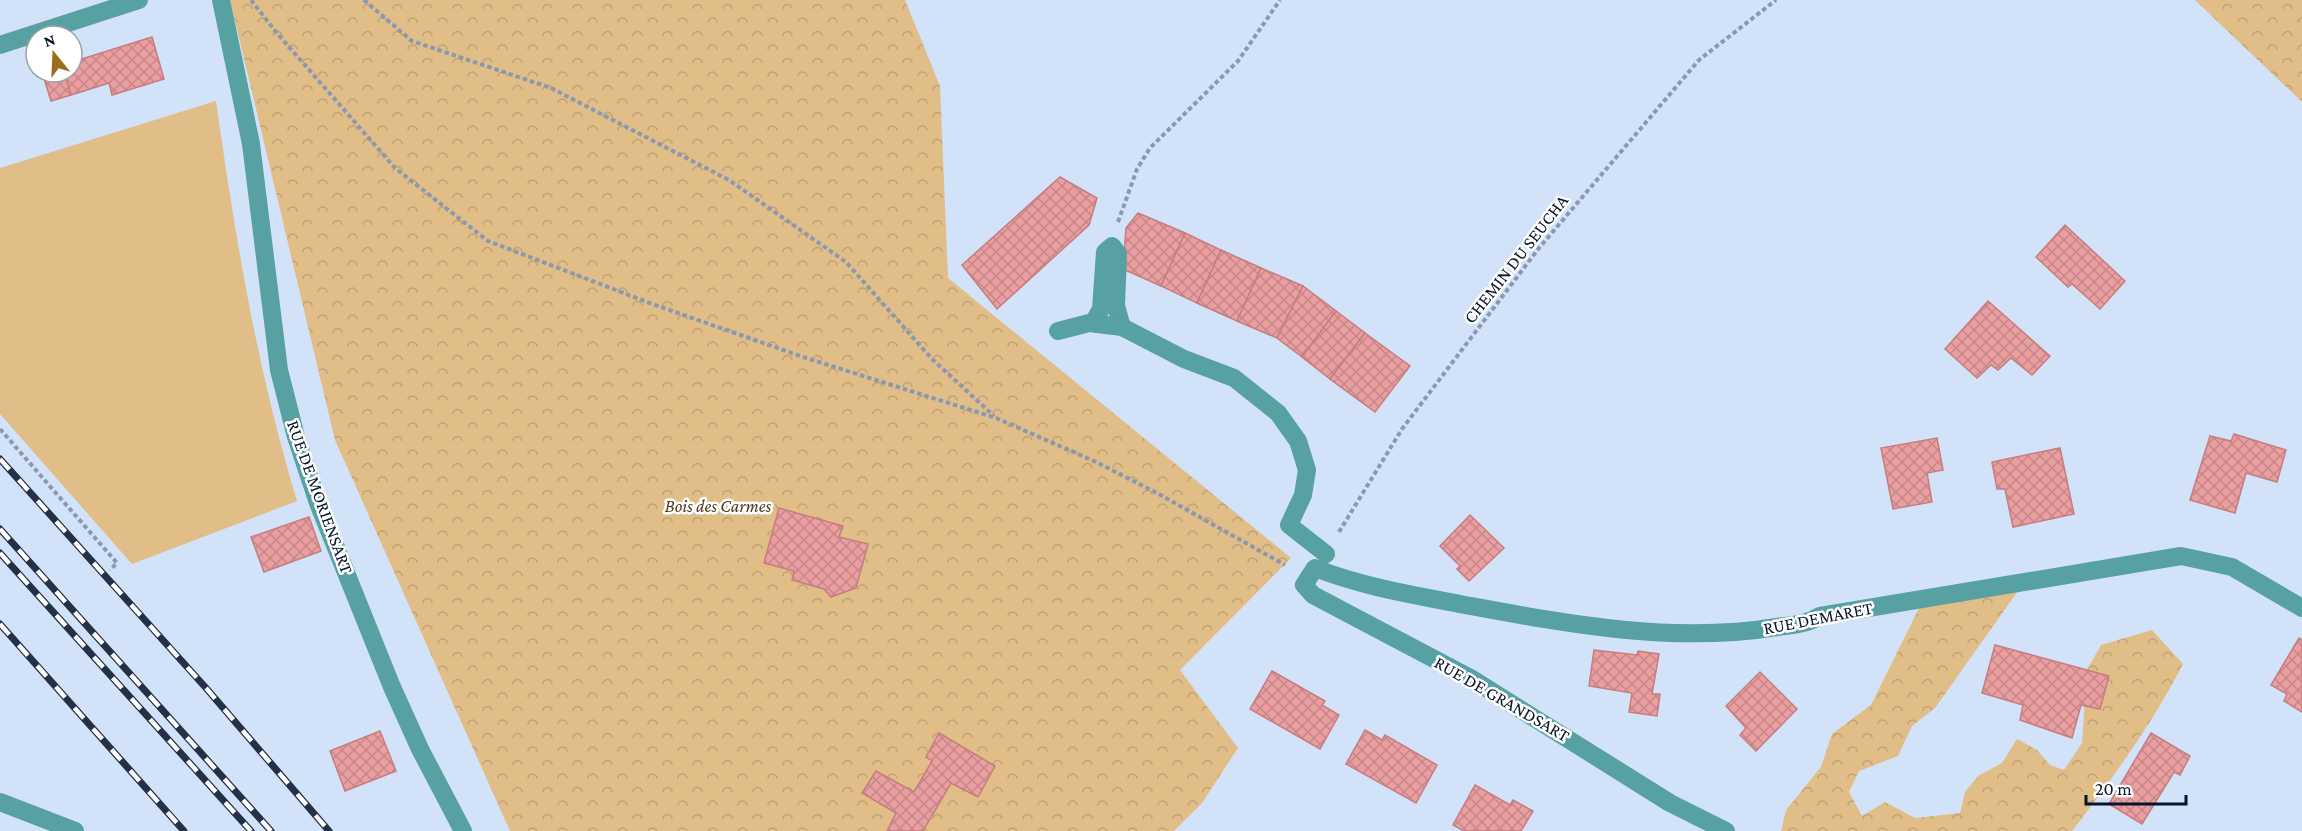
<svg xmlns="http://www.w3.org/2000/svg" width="2302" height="831" font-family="'Crimson Pro',serif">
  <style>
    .green { fill: #e1bd87 }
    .forest { fill: url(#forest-crowns) }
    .building { fill: url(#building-cross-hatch); stroke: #c67d7f; stroke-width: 1.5 }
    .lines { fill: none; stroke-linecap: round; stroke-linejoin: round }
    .path { stroke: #8a99af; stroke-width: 4; stroke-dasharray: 4.5 3; stroke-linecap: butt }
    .lane { stroke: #57a1a3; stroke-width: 18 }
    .street { stroke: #57a1a3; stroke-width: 18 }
    .rail-casing { stroke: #233046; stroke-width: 7 }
    .rail { stroke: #fff; stroke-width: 4.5; stroke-dasharray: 14; stroke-linecap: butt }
    .labels { text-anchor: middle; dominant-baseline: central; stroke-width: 5; stroke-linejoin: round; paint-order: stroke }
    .street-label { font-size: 18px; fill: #071429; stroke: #fff }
    .park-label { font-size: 18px; font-style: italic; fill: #4e3b1c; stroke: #fff }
  </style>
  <defs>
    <pattern id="forest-crowns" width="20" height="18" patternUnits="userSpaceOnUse" patternTransform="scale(1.5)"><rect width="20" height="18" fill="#e1bd87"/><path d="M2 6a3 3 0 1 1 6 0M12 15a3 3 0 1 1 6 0" fill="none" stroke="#c0a275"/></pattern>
    <pattern id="building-cross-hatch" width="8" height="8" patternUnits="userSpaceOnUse" patternTransform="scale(1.5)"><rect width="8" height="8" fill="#ea9ea0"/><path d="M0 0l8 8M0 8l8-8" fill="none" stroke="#c7878a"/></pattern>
  </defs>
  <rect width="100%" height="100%" fill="#d2e2f9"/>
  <!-- green -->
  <path class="green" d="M 216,101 C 235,236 257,370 297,501 L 132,564 L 0,414 L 0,168 Z"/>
  <!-- forest -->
  <g class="forest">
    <path d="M 230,0 L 905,0 L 940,86 L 948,278 L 1291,558 L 1180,670 L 1238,748 L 1202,803 L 1174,831 L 510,831 L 335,440 Z"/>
    <path d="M 2195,0 L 2302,0 L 2302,102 Z"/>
    <path d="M 2025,581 L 1935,708 L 1912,726 L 1898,756 L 1859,771 L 1849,792 L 1862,816 L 1885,802 L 1915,818 L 1960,813 L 1965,792 L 1978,776 L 2002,763 L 2017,739 L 2037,750 L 2050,765 L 2064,770 L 2082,743 L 2087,670 L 2101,645 L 2152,630 L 2183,664 C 2152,724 2113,778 2072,831 L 1781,831 L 1786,810 L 1821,767 L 1832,734 L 1871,705 L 1924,598 Z"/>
  </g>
  <!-- building -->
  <g class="building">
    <path d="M 152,37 L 164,79 L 112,95 L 109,83 L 71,95 L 64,72 L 72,72 L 72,62 Z"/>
    <path d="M 42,72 L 64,72 L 71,95 L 51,101 Z"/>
    <path d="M 1060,177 L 1097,198 L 1089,225 L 997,309 L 962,265 Z"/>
    <path d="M 1138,213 L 1185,233 L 1161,286 L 1123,269 L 1126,228 Z"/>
    <path d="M 2065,225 L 2125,281 L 2100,309 L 2072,284 L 2068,287 L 2036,257 Z"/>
    <path d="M 1185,233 L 1221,250 L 1197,303 L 1161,286 Z"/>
    <path d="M 1221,250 L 1261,268 L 1237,321 L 1197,303 Z"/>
    <path d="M 1261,268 L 1303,286 L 1277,338 L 1237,321 Z"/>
    <path d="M 1303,286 L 1336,311 L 1302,357 L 1277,338 Z"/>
    <path d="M 1988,301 L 2050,356 L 2032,375 L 2011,358 L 1998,370 L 1991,365 L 1977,378 L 1945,349 Z"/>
    <path d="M 1336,311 L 1365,333 L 1330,379 L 1302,357 Z"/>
    <path d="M 1365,333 L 1410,366 L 1375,412 L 1330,379 Z"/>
    <path d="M 2234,434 L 2286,450 L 2277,482 L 2246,473 L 2235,513 L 2190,500 L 2210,436 L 2231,441 Z"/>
    <path d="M 1937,438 L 1943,470 L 1927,473 L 1932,502 L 1893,509 L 1881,448 Z"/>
    <path d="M 2060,448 L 2074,514 L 2013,527 L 2005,489 L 1997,489 L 1992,462 Z"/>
    <path d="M 779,508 L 843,526 L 839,537 L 868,544 L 856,588 L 831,597 L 824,589 L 792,580 L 794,571 L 764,563 Z"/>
    <path d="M 1470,515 L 1504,548 L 1469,581 L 1457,569 L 1460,566 L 1440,546 Z"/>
    <path d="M 309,517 L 321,551 L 264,572 L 251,537 Z"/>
    <path d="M 2299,638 L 2302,640 L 2302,712 L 2284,701 L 2287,694 L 2271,685 Z"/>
    <path d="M 1995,645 L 2109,676 L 2100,709 L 2081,705 L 2072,738 L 2020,720 L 2023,705 L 1982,693 Z"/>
    <path d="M 1594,650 L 1637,655 L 1638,651 L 1659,654 L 1652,694 L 1660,694 L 1657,716 L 1629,712 L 1632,693 L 1589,686 Z"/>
    <path d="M 1272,671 L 1325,701 L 1322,705 L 1339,715 L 1320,749 L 1250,709 Z"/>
    <path d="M 1760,672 L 1797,709 L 1756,751 L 1740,735 L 1746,728 L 1726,706 Z"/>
    <path d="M 1365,730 L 1382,740 L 1385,735 L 1437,765 L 1416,803 L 1346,764 Z"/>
    <path d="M 380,731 L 396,771 L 345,791 L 330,751 Z"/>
    <path d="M 939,733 L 995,766 L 978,797 L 951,783 L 923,831 L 887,831 L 896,813 L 862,793 L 876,771 L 914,792 L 932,761 L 926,757 Z"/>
    <path d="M 2151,733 L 2190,756 L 2180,775 L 2174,772 L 2142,824 L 2109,804 Z"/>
    <path d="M 1475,785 L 1510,805 L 1513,800 L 1533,811 L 1521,831 L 1464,831 L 1453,825 Z"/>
  </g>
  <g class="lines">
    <!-- path -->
    <g class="path">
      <path d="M 251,0 L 276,32 L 395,168 L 488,241 L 647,302 L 800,356 L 996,418 L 1096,462 L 1157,493 L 1285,565"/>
      <path d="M 364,0 L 412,41 L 551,88 L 729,180 L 846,262 L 932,359 L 994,416"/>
      <path d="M 1118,222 L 1137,169 L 1150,148 L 1238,61 L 1280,0"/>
      <path d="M 0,429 L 117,563 L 110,570"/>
      <path d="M 1339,532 L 1402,429 L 1539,248 L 1699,60 L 1776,0"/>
    </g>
    <!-- lane -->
    <g class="lane">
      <path d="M 1093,323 L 1101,309 L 1105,252 L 1112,246 L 1118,254 L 1116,306 L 1122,327"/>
      <path d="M 1058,331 L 1089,323 L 1122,327 L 1184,359 L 1234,378 L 1278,413 L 1298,441 L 1307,470 L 1303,495 L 1289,525 L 1326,554"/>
    </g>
    <!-- street -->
    <g class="street">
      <path d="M 221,0 L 251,144 L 279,370 L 296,437 L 318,503 L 392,687 L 420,749 L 463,831"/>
      <path d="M 0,45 L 139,0"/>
      <path d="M 0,802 L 75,831"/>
      <path d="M 1726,831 L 1670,803 L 1472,679 L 1313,595 L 1304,585 L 1315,568 C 1363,587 1415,595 1465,605 C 1568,624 1673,644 1777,627 C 1792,625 1807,624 1820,616 L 2181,556 L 2232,567 L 2302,608"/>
    </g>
    <defs>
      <g id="rail">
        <path d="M 0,459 L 206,688 L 329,831"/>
        <path d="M 0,529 L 271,831"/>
        <path d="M 0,553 L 251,831"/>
        <path d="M 0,624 L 184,831"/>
      </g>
    </defs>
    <!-- rail casing -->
    <use href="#rail" class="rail-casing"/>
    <!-- rail -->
    <use href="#rail" class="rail"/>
  </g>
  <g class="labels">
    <!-- street labels -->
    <g class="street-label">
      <text transform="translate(1516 259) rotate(-52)">CHEMIN DU SEUCHA</text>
      <text transform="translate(320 497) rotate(70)">RUE DE MORIENSART</text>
      <text transform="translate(1818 618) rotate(-11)">RUE DEMARET</text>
      <text transform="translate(1502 699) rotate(30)">RUE DE GRANDSART</text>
    </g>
    <!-- park labels -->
    <g class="park-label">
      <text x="718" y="506">Bois des Carmes</text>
    </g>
  </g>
  <!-- north arrow -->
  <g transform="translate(54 54) rotate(342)"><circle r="28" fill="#ffffff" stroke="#9ca1a9" stroke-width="1.5"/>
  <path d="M0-4.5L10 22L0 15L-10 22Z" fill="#9a6e1d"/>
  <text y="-9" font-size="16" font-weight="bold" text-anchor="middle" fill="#071429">N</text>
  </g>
  <!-- scale -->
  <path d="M2086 795v9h100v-9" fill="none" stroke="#071429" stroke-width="3"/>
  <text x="2095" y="795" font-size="18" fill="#071429" stroke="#ffffff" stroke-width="4.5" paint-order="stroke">20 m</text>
</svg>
